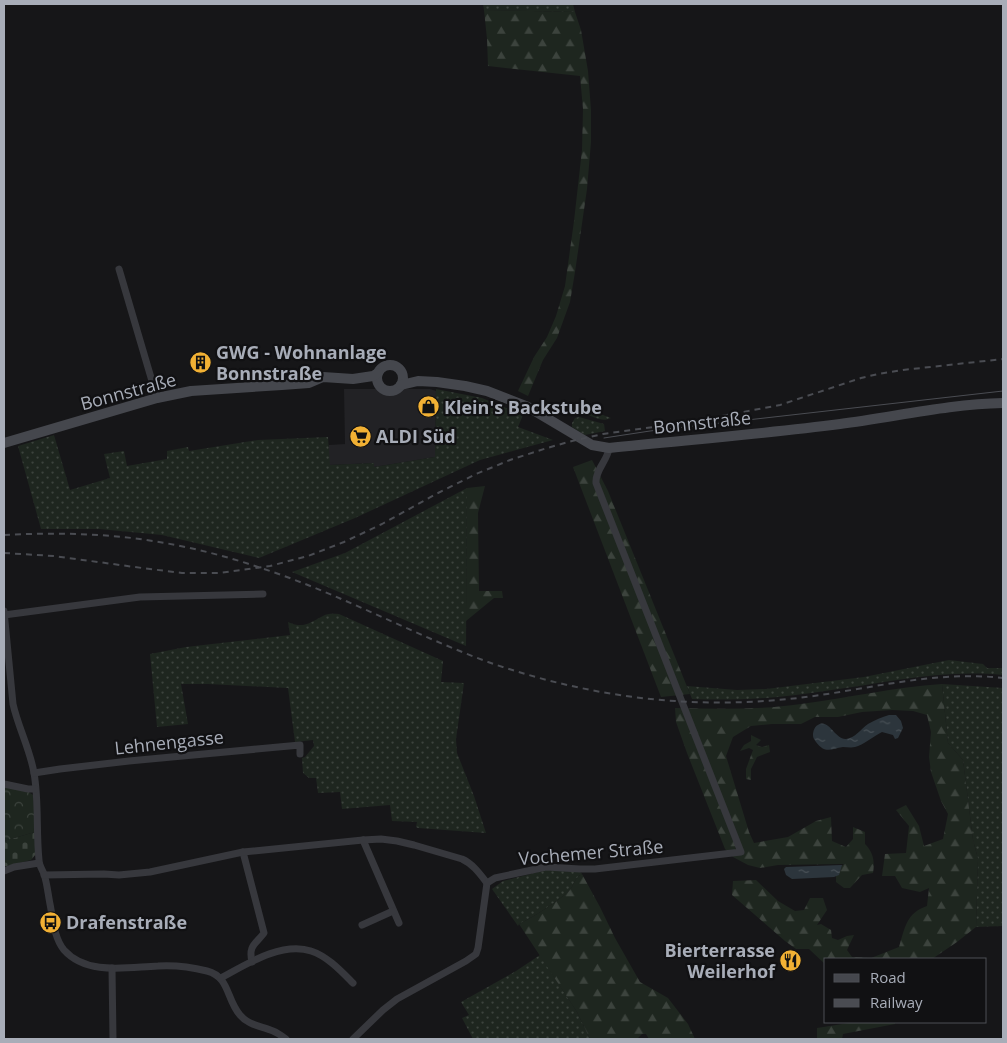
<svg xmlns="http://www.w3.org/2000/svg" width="1007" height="1043" font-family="'Open Sans',sans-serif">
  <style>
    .built { fill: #222225 }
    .grass { fill: url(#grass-dots) }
    .forest { fill: url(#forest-firs) }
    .cemetery { fill: url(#cemetery-stones) }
    .park { fill: url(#park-crowns) }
    .water { fill: url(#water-ripples) }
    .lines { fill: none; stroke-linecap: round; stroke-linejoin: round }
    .street { stroke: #37383d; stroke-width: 7 }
    .secondary { stroke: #45474d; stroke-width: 10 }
    .tram { stroke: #4a4c52; stroke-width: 1 }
    .rail { stroke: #4a4c52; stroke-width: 2; stroke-dasharray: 6 5; stroke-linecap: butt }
    .labels { text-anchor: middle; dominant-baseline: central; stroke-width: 4.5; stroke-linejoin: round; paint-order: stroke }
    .poi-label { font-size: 18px; font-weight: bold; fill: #a8adb8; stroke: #111113; text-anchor: start }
    .street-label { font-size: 18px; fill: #a8adb8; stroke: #111113 }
  </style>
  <defs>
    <pattern id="grass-dots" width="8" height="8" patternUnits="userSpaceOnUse" patternTransform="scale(1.25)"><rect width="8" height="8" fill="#1e261f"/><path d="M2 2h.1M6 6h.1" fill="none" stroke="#3c433d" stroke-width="1.8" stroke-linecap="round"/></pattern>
    <pattern id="forest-firs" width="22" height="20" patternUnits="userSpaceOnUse" patternTransform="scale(1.25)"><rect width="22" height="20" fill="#1e261f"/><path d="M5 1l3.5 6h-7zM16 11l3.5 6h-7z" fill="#3c433d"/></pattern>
    <pattern id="cemetery-stones" width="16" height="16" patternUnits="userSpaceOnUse" patternTransform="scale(1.25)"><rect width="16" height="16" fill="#1e261f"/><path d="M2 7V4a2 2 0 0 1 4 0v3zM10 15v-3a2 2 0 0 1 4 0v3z" fill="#3c433d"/></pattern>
    <pattern id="park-crowns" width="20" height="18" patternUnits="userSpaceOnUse" patternTransform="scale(1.25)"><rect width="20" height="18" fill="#1e261f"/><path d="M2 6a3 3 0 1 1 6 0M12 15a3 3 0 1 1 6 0" fill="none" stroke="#3c433d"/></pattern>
    <pattern id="water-ripples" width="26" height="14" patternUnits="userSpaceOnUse" patternTransform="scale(1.25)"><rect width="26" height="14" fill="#2c353c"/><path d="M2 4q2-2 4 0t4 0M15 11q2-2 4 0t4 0" fill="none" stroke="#485056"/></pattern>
  </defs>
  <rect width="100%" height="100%" fill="#161618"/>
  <!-- built -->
  <path class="built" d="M 344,389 L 430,389 L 436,391 L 435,457 L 374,467 L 374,463 L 329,465 L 329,445 L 345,444 Z"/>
  <!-- grass -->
  <g class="grass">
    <path d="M 483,4 L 573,4 L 575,12 L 484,10 Z"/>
    <path d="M 436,389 L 482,398 L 523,415 L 518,427 L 553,440 L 480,460 L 355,518 L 259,558 L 162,535 L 99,529 L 41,529 L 18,446 L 54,435 L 70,490 L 110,478 L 104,454 L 124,451 L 127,466 L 167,459 L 167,451 L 188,447 L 189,451 L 258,440 L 328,437 L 330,465 L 374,463 L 374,467 L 435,457 Z"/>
    <path d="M 567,406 L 575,409 L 582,407 L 611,418 C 601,423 594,416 584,414 C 576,411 570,416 563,416 L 567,412 Z"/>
    <path d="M 579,417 L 604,424 L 605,431 L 585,435 L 572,427 L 572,423 L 575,418 Z"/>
    <path d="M 467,488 L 466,646 L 292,572 L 345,553 Z"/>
    <path d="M 339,614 L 443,661 L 441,682 L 464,683 L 456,739 L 457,753 L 474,796 L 486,833 L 418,828 L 416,827 L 417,822 L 392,821 L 390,805 L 342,809 L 340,792 L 318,793 L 316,778 L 309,778 L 303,773 L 302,758 L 305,757 L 314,746 L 313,740 L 295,742 L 288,688 L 208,684 L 181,684 L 188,724 L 157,727 L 150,654 L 186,647 L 290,635 L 288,622 C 304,629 309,623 323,616 C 328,613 334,614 339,614 Z"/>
    <path d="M 949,660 L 983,664 L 987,668 L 1003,668 L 1003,675 C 941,669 886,683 825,691 C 781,698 737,701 692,699 L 687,686 L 737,690 L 766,689 L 864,677 Z"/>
    <path d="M 942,684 L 1003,688 L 1003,926 L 976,927 L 978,859 L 973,840 L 963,760 L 948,743 Z"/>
    <path d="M 546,870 L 580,872 L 582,874 C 572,880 575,886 568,892 C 555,903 534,917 519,924 L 518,926 L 492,889 L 503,881 Z"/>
    <path d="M 540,955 L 577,1012 L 590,1039 L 473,1039 L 462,1018 L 469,1015 L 461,1002 L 516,971 Z"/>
  </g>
  <!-- forest -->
  <g class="forest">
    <path d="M 484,10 L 575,12 L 581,30 L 588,71 L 591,110 L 591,142 L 587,189 L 575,272 L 570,302 L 557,338 L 543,360 L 528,396 L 518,391 L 534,357 L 547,337 L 556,316 L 565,286 L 574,221 L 582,150 L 583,109 L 580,76 L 488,66 L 487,39 Z"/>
    <path d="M 592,460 L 608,491 L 690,694 L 661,697 L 573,467 Z"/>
    <path d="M 485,486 L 478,513 L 479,591 L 502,591 L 503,598 L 494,598 L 466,621 L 467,488 Z"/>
    <path d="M 942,684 L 948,743 L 963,760 L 973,840 L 978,859 L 976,927 L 957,942 L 932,959 L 826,959 L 826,965 L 809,949 L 796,949 L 785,941 L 732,895 L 733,881 L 756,880 L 778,901 L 795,911 L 804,910 L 810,898 L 823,898 L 827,910 L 817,925 L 821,924 L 831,930 L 832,938 L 838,940 L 847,936 L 854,935 L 847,950 L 852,957 L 871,958 L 899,947 C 905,928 906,913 927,906 L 929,888 L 920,892 L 902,888 L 895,876 L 882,876 L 885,854 L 906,853 L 909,826 L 896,810 L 906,805 L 919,826 L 924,846 L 943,839 L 948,814 L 941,801 L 931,772 L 929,757 L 931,732 L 927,715 L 913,711 L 892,710 L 862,712 L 838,717 L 815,717 L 801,724 L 772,724 L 751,726 L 733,737 L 726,756 L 749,832 L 754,843 L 788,837 L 816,821 L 831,817 L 832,841 L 846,847 L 853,839 L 853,827 L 865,832 L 865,844 C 873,852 875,861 873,873 L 862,875 L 850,888 L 844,888 L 836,882 L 836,870 L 844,864 L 778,865 L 760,868 L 748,865 L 733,857 L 725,849 L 687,753 L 676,722 L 675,708 C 717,709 759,710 801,704 C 848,698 895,687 942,684 Z"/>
    <path d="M 751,735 L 761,740 L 756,745 L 762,747 L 769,745 L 770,752 L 757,757 L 751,769 L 751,780 L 746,779 L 746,769 L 753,750 L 749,748 L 740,751 L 744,745 L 751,741 Z"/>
    <path d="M 582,874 L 600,907 L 615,938 L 640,982 L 668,998 L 688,1024 L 695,1039 L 649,1039 L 646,1034 L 642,1034 L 637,1039 L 590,1039 L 577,1012 L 519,924 C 534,917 555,903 568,892 C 575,886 572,880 582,874 Z"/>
    <path d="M 855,1022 L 895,1022 L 895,1024 L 843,1034 L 842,1039 L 817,1039 L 817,1028 Z"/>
  </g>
  <!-- cemetery -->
  <path class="cemetery" d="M 35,832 L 36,854 L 31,860 L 7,866 L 4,866 L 4,841 Z"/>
  <!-- park -->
  <path class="park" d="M 4,786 L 27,791 L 33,795 L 34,807 L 35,832 L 4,841 Z"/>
  <!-- water -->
  <g class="water">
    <path d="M 889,715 L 896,715 L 901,721 L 903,728 L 898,738 L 895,739 L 893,735 L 882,732 C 874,736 863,745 855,747 C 851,748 847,747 843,747 C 831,749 825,754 816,742 C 814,739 813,738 813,735 C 813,731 815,726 818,725 C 829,718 835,740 846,739 C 855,738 861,729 868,724 C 875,720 882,717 889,715 Z"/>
    <path d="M 842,865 L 839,875 L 834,877 L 792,879 L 786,875 L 784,869 L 786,867 Z"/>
  </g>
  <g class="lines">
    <!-- street -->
    <g class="street">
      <path d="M 119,269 L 157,398"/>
      <path d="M 4,611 L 13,704 C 18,727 30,749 34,773 C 39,801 36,831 39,860 C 39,865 42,869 44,874 C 47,883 48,894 50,904 C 53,919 54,938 64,950 C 87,976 128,967 158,966 C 174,965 191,967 207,971 C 230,977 226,999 240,1015 C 248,1025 261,1026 273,1031 C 278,1033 282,1036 286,1039"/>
      <path d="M 4,615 L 140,597 L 263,594"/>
      <path d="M 34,773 L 60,769 L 129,761 L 300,745 L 300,754"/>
      <path d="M 4,784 L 28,789 L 35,789"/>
      <path d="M 363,840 L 399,923"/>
      <path d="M 243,852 L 264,933 C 256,944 248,945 252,962"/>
      <path d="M 4,871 L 14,867 L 39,863"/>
      <path d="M 44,875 L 104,874 L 119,875 L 150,872 L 243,852 L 363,840 L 381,839 L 397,841 L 414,845 L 462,859 C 473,864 480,874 487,883"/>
      <path d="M 362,925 L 393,911"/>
      <path d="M 112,968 L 113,1039"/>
      <path d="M 221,978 C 245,965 282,941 311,951 C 327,956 341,971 353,983"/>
      <path d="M 353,1039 L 383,1010 L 397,999 L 466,961 L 476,954 L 478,948 L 487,883 L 495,878 L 546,867 L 580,869 L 595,869 L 741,852 L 596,483 C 595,470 608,460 609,448"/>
    </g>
    <!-- secondary -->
    <g class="secondary">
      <circle cx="390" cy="378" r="13"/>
      <path d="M 401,385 L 418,381 L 437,382 L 465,386 L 487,391 L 528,407 L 592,445 L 609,448 C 686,440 763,434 840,424 C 895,417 949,404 1003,403"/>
      <path d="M 4,443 L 157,398 L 191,391 L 282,385 L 309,383 L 323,377 L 353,379 L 373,376 L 378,373"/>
    </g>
    <!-- tram -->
    <path class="tram" d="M 604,438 L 650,431 L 1003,391"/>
    <!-- rail -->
    <g class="rail">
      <path d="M 4,535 C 43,533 83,533 123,537 C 170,542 218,553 264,569 C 340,594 412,634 488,662 C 528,676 570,687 613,694 C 674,704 737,705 798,698 C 867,690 934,670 1003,678"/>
      <path d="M 4,553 L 54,556 L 142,568 L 182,573 L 219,573 L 270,566 L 308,556 L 344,542 L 382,524 L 438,493 L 476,474 L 510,460 L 547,448 L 572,441 L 603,434 L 690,422 L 780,405 L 861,378 L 878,374 L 903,370 L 1003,359"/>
    </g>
  </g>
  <!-- icons -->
  <defs>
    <symbol id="building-disc" viewBox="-11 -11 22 22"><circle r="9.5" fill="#f2b134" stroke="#111113"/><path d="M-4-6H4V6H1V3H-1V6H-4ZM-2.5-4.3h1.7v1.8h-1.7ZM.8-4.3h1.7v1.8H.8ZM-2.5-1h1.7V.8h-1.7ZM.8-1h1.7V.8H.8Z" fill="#111"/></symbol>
    <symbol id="shop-disc" viewBox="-11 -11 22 22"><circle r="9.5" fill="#f2b134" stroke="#111113"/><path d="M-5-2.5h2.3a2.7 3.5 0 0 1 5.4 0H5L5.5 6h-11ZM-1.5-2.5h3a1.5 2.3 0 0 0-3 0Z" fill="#111"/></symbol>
    <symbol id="supermarket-disc" viewBox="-11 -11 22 22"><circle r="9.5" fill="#f2b134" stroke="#111113"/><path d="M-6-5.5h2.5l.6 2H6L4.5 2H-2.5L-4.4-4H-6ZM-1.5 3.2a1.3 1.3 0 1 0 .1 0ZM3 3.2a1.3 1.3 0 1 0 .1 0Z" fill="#111"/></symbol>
    <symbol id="bus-disc" viewBox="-11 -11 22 22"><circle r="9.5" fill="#f2b134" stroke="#111113"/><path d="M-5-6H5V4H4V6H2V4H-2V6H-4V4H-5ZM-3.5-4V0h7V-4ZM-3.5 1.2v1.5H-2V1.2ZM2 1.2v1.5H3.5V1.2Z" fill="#111"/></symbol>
    <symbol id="restaurant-disc" viewBox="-11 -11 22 22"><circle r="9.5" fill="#f2b134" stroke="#111113"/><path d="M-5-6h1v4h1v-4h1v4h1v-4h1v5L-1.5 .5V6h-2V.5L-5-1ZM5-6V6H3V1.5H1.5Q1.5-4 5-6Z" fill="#111"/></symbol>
  </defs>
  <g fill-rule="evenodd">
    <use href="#building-disc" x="188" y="350" width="25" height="25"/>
    <use href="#shop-disc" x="416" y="394" width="25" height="25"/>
    <use href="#supermarket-disc" x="348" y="424" width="25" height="25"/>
    <use href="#bus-disc" x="38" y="910" width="25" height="25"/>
    <use href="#restaurant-disc" x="778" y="948" width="25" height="25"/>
  </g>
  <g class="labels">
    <!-- poi labels -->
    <g class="poi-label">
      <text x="216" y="352">GWG - Wohnanlage<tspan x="216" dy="21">Bonnstraße</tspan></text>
      <text x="444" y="407">Klein's Backstube</text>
      <text x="376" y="436">ALDI Süd</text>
      <text x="66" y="922">Drafenstraße</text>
      <text x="775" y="950" text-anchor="end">Bierterrasse<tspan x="775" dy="21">Weilerhof</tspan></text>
    </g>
    <!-- street labels -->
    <g class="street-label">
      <text transform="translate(128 391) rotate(-15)">Bonnstraße</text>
      <text transform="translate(702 422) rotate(-6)">Bonnstraße</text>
      <text transform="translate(169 742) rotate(-6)">Lehnengasse</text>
      <text transform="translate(591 852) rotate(-5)">Vochemer Straße</text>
    </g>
  </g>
  <!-- border -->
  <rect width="1007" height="1043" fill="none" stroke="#a8adb8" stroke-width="10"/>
  <!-- legend -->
  <rect x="824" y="958" width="162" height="65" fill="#111113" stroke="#4d4f55"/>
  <rect x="834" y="974" width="25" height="8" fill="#45474d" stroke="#4d4f55"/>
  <text x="870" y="983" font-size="15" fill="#a8adb8">Road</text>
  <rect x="834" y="999" width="25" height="8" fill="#4a4c52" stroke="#4d4f55"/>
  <text x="870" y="1008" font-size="15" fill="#a8adb8">Railway</text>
</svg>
